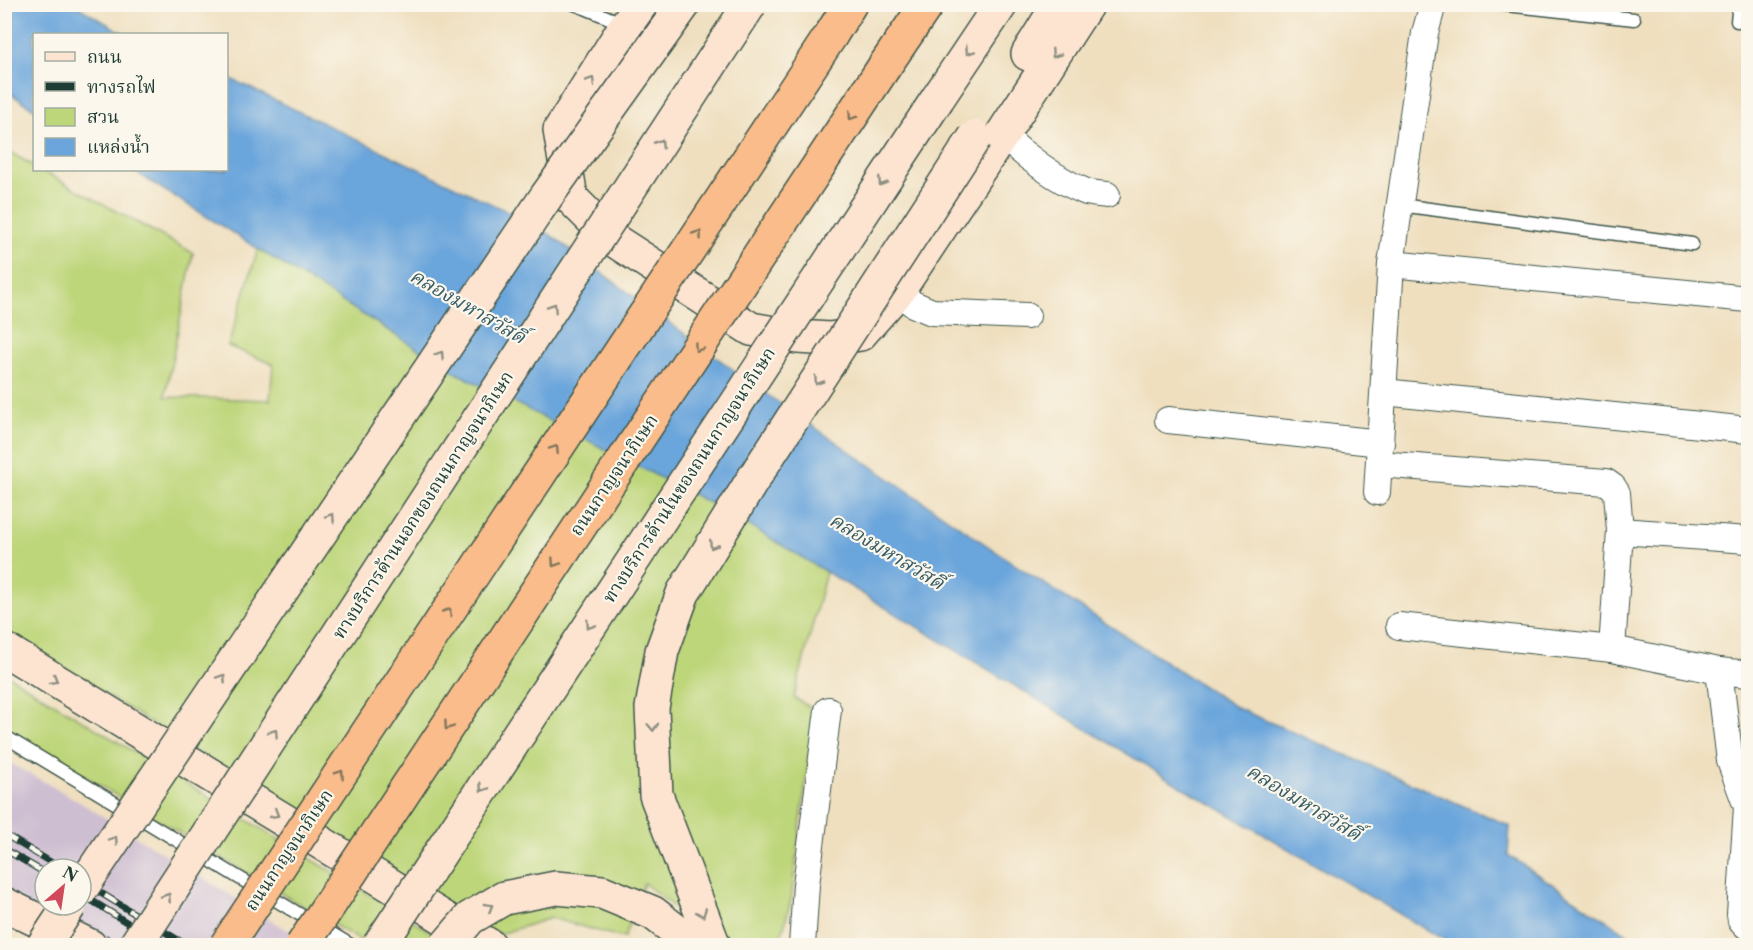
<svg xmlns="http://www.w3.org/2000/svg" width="1753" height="950" font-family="'Libre Caslon Text','Noto Serif Thai',serif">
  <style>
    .industrial { fill: #cebed1; fill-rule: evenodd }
    .green { fill: #bed67a; stroke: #6e8a57; stroke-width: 1.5 }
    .water { fill: #6ba5db; stroke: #457188; stroke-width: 1.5 }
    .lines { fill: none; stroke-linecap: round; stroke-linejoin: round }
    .service-casing { stroke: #3e5549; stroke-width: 15 }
    .minor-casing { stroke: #3e5549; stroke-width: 28 }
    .secondary-casing { stroke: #3e5549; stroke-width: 36 }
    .trunk-casing { stroke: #3e5549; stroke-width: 36 }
    .service { stroke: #fff; stroke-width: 12 }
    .minor { stroke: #fff; stroke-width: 26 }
    .secondary { stroke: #fde4d1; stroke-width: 33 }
    .trunk { stroke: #fabc8b; stroke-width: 33 }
    .rail-casing { stroke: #1f3d34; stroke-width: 7 }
    .rail { stroke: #fbf7ec; stroke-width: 4.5; stroke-dasharray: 14; stroke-linecap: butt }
    .secondary-bridge-casing { stroke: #3e5549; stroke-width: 36; stroke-linecap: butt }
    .trunk-bridge-casing { stroke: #3e5549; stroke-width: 36; stroke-linecap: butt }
    .path-bridge { stroke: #3e5549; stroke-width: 4; stroke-dasharray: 1.5 4.5; stroke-linecap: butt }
    .secondary-bridge { stroke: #fde4d1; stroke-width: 33 }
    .trunk-bridge { stroke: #fabc8b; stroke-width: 33 }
    .oneway { stroke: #8e9082 }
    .oneway2 { stroke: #82765b }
    .labels { text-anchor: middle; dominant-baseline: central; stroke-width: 4.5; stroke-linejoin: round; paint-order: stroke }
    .street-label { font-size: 18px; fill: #1f3d34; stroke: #fbf7ec }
    .water-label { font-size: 20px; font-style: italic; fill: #365c66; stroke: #fbf7ec }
  </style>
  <rect width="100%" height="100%" fill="#fbf7ec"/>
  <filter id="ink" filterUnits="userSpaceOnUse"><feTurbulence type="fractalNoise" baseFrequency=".0167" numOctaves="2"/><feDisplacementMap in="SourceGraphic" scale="12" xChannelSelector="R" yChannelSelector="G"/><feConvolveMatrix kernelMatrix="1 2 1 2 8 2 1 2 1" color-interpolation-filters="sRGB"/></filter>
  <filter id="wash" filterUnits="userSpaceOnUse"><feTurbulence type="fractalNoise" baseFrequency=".008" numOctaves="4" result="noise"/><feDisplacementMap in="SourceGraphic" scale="24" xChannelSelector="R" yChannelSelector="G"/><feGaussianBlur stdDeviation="1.35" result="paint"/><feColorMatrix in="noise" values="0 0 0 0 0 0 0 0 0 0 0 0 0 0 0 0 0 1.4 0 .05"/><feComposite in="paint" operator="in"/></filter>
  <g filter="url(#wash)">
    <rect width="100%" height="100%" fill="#efdfbf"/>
    <!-- industrial -->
    <path class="industrial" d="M 4,760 L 68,795 L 312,945 L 76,945 L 5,902 ZM 45,869 L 81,869 L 81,905 L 45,905 Z"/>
    <!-- green -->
    <g class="green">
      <path d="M 4,149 L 34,166 L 34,170 L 41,170 L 193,253 L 165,397 L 270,400 L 273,364 L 228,346 L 258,249 L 455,372 L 727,512 L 826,572 L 794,698 L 815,710 L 791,900 L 779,945 L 720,945 L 644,883 L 624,938 L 551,918 L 500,934 L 450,912 L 5,631 Z"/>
      <path d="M 4,673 L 453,945 L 368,945 L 5,729 Z"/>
    </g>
    <!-- water -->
    <g class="water">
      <path d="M 4,5 L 75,5 L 125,34 L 34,34 L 34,109 L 5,90 Z"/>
      <path d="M 227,77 L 538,226 L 769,396 L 1026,572 L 1237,708 L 1510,826 L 1508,855 L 1644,945 L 1453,945 L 1172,781 L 727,512 L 455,372 L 132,170 L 226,170 Z"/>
    </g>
  </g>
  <g filter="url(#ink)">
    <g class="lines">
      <defs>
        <g id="service">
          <path d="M 574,4 L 585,8 L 626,25"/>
          <path d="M 1496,4 L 1634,19"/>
          <path d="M 1737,21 L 1739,4"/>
          <path d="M 1400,205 L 1692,244"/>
          <path d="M 4,736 L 352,946"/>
        </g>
        <g id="minor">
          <path d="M 1002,135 C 1024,155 1057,180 1084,191 C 1091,194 1099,194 1107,195"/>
          <path d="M 1391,264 L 1748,299"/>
          <path d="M 898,291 L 913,304 L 932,312 L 1027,316"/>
          <path d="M 1384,392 L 1748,430"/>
          <path d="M 1168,420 L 1381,443"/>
          <path d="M 1379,464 L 1606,482 L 1613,487 L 1617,493 L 1620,531 L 1612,649"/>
          <path d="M 1377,492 L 1391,264 L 1425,33 L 1433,4"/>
          <path d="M 1620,531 L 1748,540"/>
          <path d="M 1399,626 L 1612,649 L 1719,671 L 1748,674"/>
          <path d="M 1719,671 L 1730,761 L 1747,807 L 1740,914 L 1741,921 L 1748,927"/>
          <path d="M 802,946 L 806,885 L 828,710"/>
        </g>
        <g id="secondary">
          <path d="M 641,4 L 626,25 L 560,130 L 571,198 L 612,239 L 751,329 L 798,337 L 830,339 L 860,334 L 898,291 L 1002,135 L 1087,4"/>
          <path d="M 1028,54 L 1059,4"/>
          <path d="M 938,98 L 1001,4"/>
          <path d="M 4,649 L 490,946"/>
          <path d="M 4,904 L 90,946"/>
        </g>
        <g id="trunk">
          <path d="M 831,35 L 850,4"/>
          <path d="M 884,67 L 927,4"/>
        </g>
      </defs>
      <!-- service casing -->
      <use href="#service" class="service-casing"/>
      <!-- minor casing -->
      <use href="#minor" class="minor-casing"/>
      <!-- secondary casing -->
      <use href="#secondary" class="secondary-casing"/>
      <!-- trunk casing -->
      <use href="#trunk" class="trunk-casing"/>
      <!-- service -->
      <use href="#service" class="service"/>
      <!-- minor -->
      <use href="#minor" class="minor"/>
      <!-- secondary -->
      <use href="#secondary" class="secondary"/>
      <!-- trunk -->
      <use href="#trunk" class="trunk"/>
      <defs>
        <g id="rail">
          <path d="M 4,834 L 62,869"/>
          <path d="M 4,849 L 45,873"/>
          <path d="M 81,881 L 188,946"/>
          <path d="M 81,894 L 165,946"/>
        </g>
      </defs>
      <!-- rail casing -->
      <use href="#rail" class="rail-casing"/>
      <!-- rail -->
      <use href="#rail" class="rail"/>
      <defs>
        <g id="secondary-bridge">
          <path d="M 81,889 L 546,197 L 684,4"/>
          <path d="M 43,946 L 70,905"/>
          <path d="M 135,946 L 750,4"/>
          <path d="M 379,946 L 938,98"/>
          <path d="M 446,946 L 470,918 L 504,898 L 556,888 L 602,892 L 653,913 L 696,946"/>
          <path d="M 714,946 L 656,795 L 652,708 L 662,651 L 683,593 L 752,481 L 975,137"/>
        </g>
        <g id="trunk-bridge">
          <path d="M 226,946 L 831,35"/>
          <path d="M 302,946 L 884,67"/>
        </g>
      </defs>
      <!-- secondary-bridge casing -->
      <use href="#secondary-bridge" class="secondary-bridge-casing"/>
      <!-- trunk-bridge casing -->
      <use href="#trunk-bridge" class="trunk-bridge-casing"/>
      <!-- path-bridge -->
      <path class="path-bridge" d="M 101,946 L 108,935"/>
      <!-- secondary-bridge -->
      <use href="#secondary-bridge" class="secondary-bridge"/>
      <!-- trunk-bridge -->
      <use href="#trunk-bridge" class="trunk-bridge"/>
    </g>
    <!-- one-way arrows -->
    <defs><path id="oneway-chevron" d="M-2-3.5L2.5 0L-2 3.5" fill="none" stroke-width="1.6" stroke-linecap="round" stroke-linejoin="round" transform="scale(1.5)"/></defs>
    <g class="oneway">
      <use href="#oneway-chevron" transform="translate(969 51) rotate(124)"/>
      <use href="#oneway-chevron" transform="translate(1055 54) rotate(123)"/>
      <use href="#oneway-chevron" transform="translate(591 81) rotate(-58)"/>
      <use href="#oneway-chevron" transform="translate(660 143) rotate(-57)"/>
      <use href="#oneway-chevron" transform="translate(882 182) rotate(123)"/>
      <use href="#oneway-chevron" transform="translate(553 307) rotate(-57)"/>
      <use href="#oneway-chevron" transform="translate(440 355) rotate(-56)"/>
      <use href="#oneway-chevron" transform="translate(818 381) rotate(123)"/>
      <use href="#oneway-chevron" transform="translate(331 517) rotate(-56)"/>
      <use href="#oneway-chevron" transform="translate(713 545) rotate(122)"/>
      <use href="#oneway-chevron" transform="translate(590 625) rotate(123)"/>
      <use href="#oneway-chevron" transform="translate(222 678) rotate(-56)"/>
      <use href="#oneway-chevron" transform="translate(54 680) rotate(31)"/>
      <use href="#oneway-chevron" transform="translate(653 727) rotate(87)"/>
      <use href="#oneway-chevron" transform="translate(274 733) rotate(-57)"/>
      <use href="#oneway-chevron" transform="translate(483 788) rotate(123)"/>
      <use href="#oneway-chevron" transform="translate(275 814) rotate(31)"/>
      <use href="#oneway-chevron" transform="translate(114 840) rotate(-56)"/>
      <use href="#oneway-chevron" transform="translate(167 897) rotate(-57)"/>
      <use href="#oneway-chevron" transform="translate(489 907) rotate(-31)"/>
      <use href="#oneway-chevron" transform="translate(702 913) rotate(69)"/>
    </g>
    <g class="oneway2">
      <use href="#oneway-chevron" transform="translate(852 116) rotate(124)"/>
      <use href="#oneway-chevron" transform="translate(698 234) rotate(-56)"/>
      <use href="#oneway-chevron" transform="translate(698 348) rotate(124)"/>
      <use href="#oneway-chevron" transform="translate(555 449) rotate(-56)"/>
      <use href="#oneway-chevron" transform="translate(555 563) rotate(124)"/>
      <use href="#oneway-chevron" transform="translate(448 612) rotate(-56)"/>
      <use href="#oneway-chevron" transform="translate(448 726) rotate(124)"/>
      <use href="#oneway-chevron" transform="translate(340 774) rotate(-56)"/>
    </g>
  </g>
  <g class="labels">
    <!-- street labels -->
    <g class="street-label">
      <text transform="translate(614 475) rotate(-56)">ถนนกาญจนาภิเษก</text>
      <text transform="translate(689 475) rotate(-57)">ทางบริการด้านในของถนนกาญจนาภิเษก</text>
      <text transform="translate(423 505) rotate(-57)">ทางบริการด้านนอกของถนนกาญจนาภิเษก</text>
      <text transform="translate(289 850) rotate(-56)">ถนนกาญจนาภิเษก</text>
    </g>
    <!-- water labels -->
    <g class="water-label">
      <text transform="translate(468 306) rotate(30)">คลองมหาสวัสดิ์</text>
      <text transform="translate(887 551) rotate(31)">คลองมหาสวัสดิ์</text>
      <text transform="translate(1304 802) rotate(31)">คลองมหาสวัสดิ์</text>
    </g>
  </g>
  <!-- margin -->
  <rect width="1753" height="950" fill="none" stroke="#fbf7ec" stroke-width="24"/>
  <!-- legend -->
  <rect x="33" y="33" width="195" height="138" fill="#fbf7ec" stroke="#a3ada2" stroke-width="1.5"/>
  <rect x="45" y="52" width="30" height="9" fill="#fde4d1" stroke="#a3ada2" stroke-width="1.5"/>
  <text x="87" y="63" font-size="18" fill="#1f3d34">ถนน</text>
  <rect x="45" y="82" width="30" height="9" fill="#1f3d34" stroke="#a3ada2" stroke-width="1.5"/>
  <text x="87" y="93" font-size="18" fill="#1f3d34">ทางรถไฟ</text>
  <rect x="45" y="108" width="30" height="18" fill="#bed67a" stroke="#a3ada2" stroke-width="1.5"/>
  <text x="87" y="123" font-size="18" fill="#1f3d34">สวน</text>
  <rect x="45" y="138" width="30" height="18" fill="#6ba5db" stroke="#a3ada2" stroke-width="1.5"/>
  <text x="87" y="153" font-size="18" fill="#1f3d34">แหล่งน้ำ</text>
  <!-- north arrow -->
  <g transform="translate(63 887) rotate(29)"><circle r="28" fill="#fbf7ec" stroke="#a3ada2" stroke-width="1.5"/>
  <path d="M0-4.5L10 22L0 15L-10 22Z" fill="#d1495b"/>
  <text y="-9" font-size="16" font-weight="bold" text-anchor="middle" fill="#1f3d34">N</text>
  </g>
</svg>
